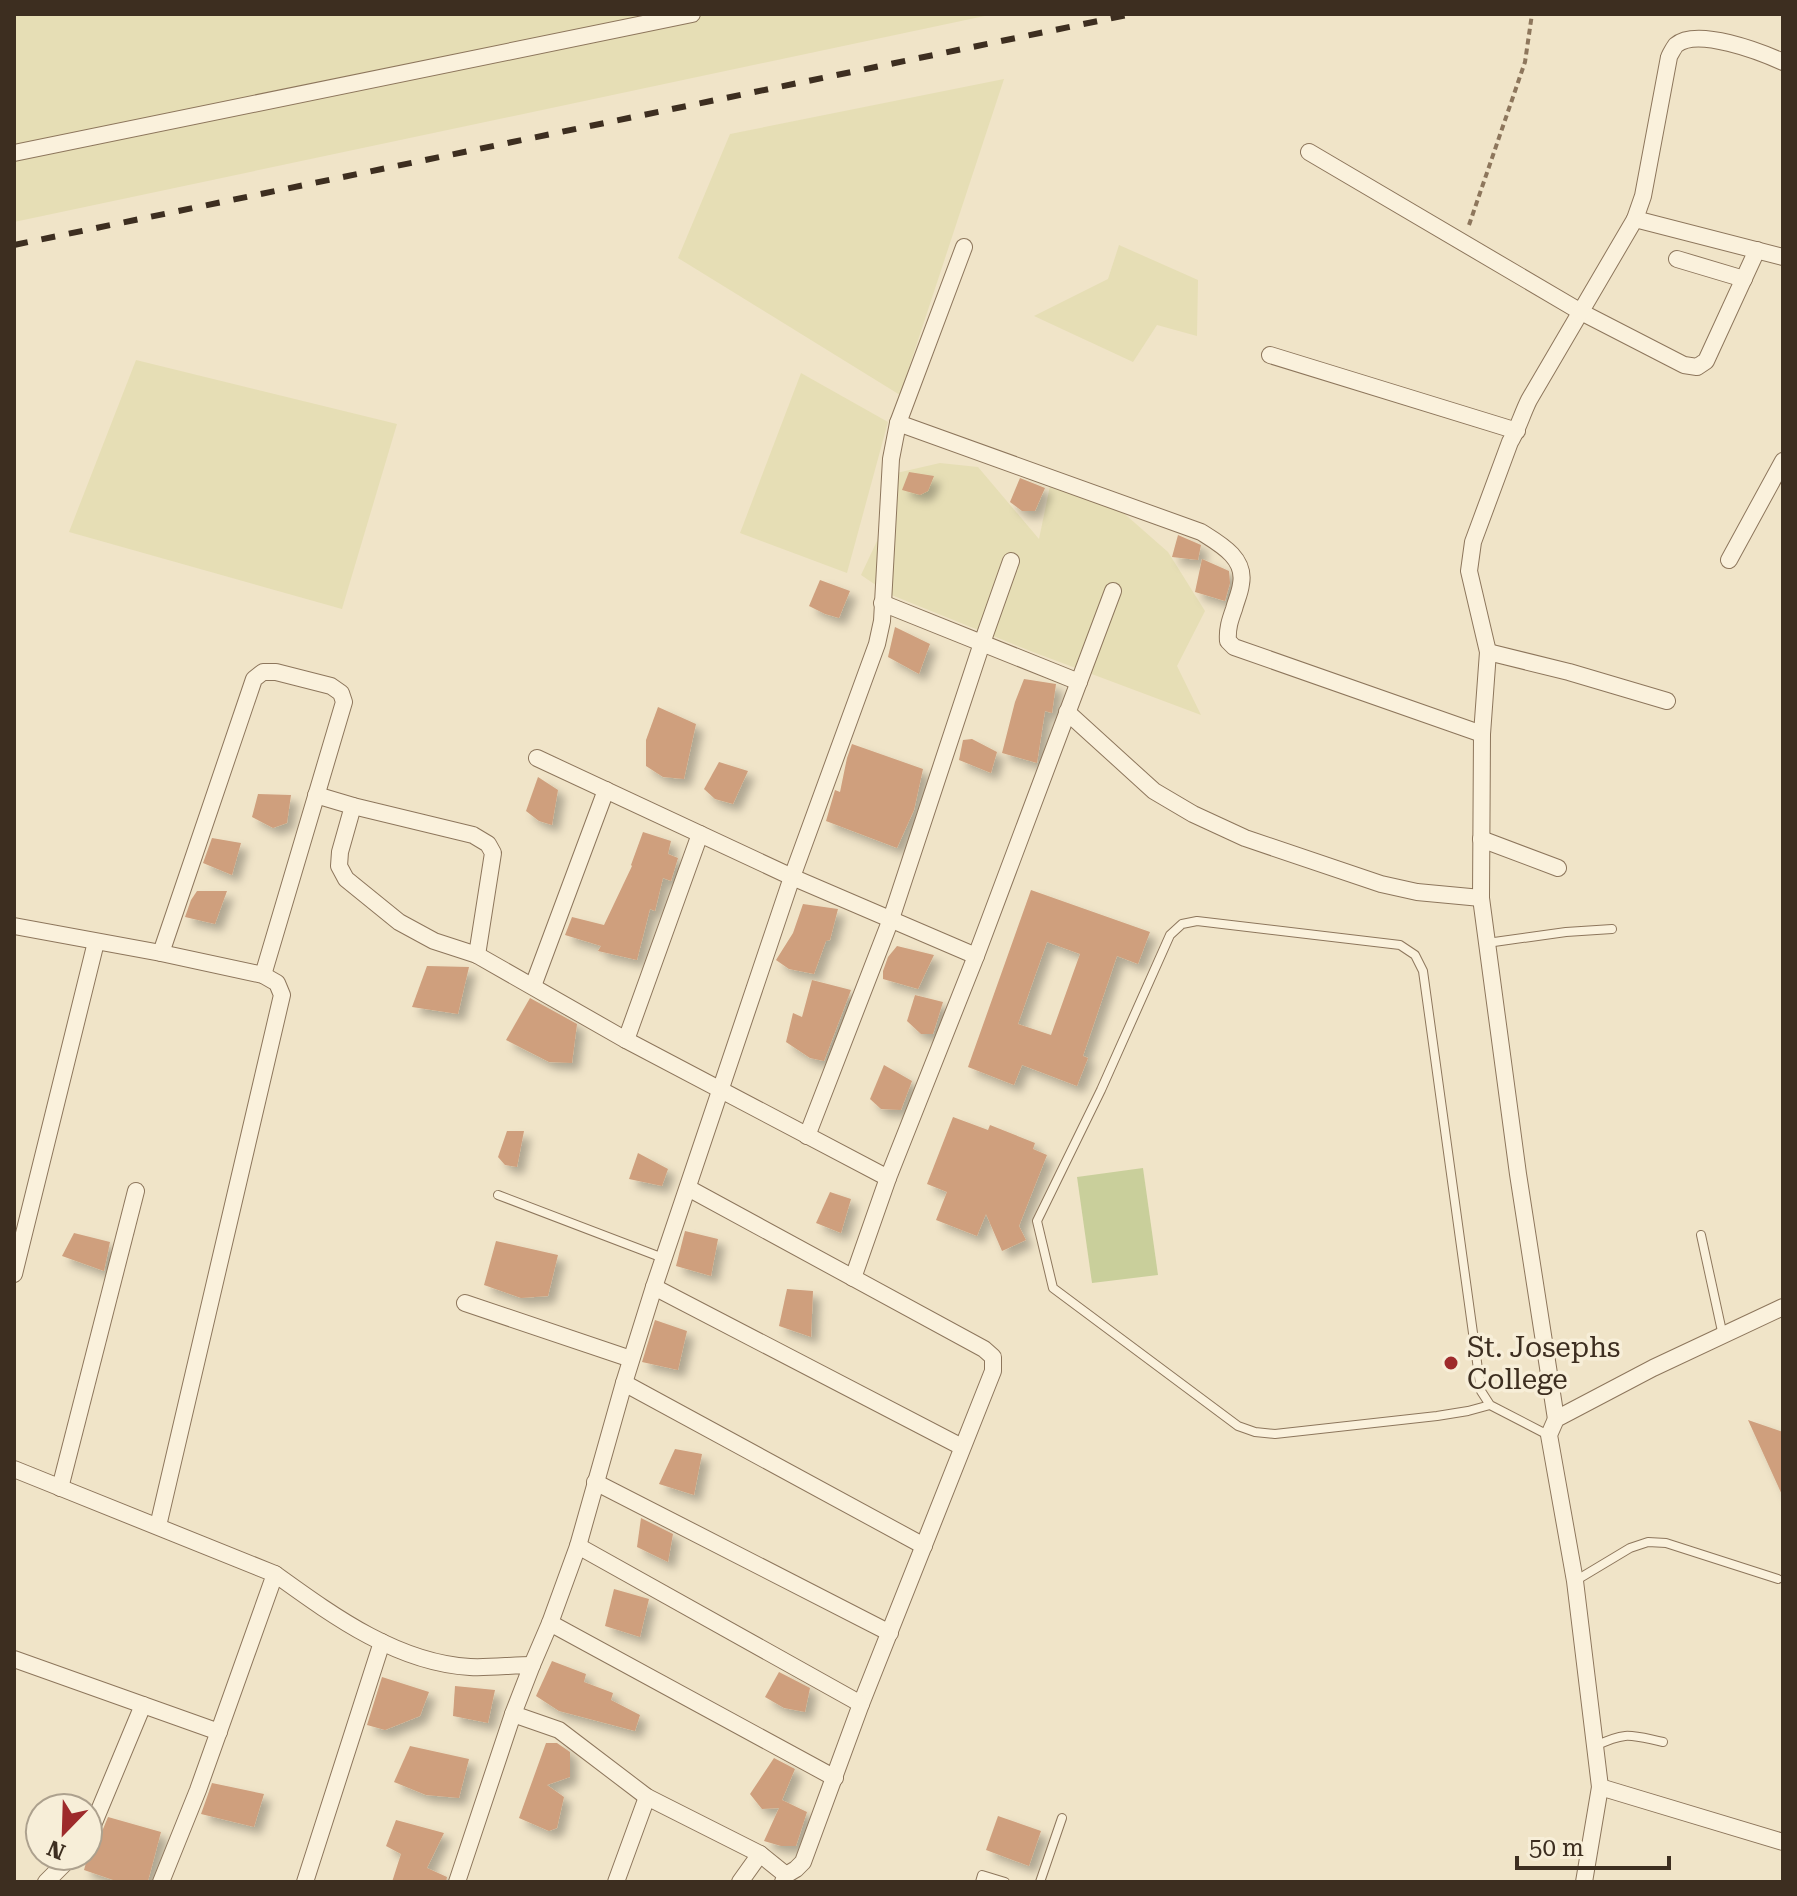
<svg xmlns="http://www.w3.org/2000/svg" width="1797" height="1896" font-family="'Roboto Serif',serif">
  <style>
    .farmland { fill: #e6deb5 }
    .green { fill: #c9cf9b }
    .building { fill: #cf9f7d; fill-rule: evenodd; filter: url(#shadow) }
    .lines { fill: none; stroke-linecap: round; stroke-linejoin: round }
    .lane-casing { stroke: #8d765c; stroke-width: 10 }
    .street-casing { stroke: #8d765c; stroke-width: 18 }
    .path { stroke: #8d765c; stroke-width: 4; stroke-dasharray: 6 4; stroke-linecap: butt }
    .lane { stroke: #faf1dc; stroke-width: 8 }
    .street { stroke: #faf1dc; stroke-width: 16 }
    .rail { stroke: #3d2e20; stroke-width: 6; stroke-dasharray: 14 14; stroke-linecap: butt }
    .poi-dot { fill: #9e2a2b; stroke: #f7eed8; stroke-width: 3 }
    .labels { text-anchor: middle; dominant-baseline: central; stroke-width: 7; stroke-linejoin: round; paint-order: stroke }
    .poi-label { font-size: 28px; fill: #3d2e20; stroke: #f7eed8; text-anchor: start }
  </style>
  <defs>
    <filter id="shadow"><feDropShadow dx="7" dy="7" stdDeviation="4" flood-color="#0004"/></filter>
  </defs>
  <rect width="100%" height="100%" fill="#f0e4c8"/>
  <!-- farmland -->
  <g class="farmland">
    <path d="M 14,14 L 994,14 L 14,222 Z"/>
    <path d="M 1004,79 L 900,395 L 678,258 L 730,134 Z"/>
    <path d="M 1119,245 L 1198,280 L 1197,336 L 1157,325 L 1133,362 L 1034,316 L 1108,279 Z"/>
    <path d="M 136,360 L 397,424 L 342,609 L 69,532 Z"/>
    <path d="M 801,373 L 888,422 L 847,573 L 740,533 Z"/>
    <path d="M 940,463 L 978,467 L 1039,539 L 1051,481 L 1111,502 L 1168,552 L 1205,611 L 1177,666 L 1201,715 L 1033,652 L 889,594 L 861,575 L 877,541 L 888,475 Z"/>
  </g>
  <!-- green -->
  <path class="green" d="M 1143,1168 L 1158,1275 L 1092,1283 L 1077,1177 Z"/>
  <!-- building -->
  <g class="building">
    <path d="M 909,472 L 934,476 L 928,491 L 920,495 L 902,490 Z"/>
    <path d="M 1020,478 L 1045,488 L 1035,511 L 1022,511 L 1010,502 Z"/>
    <path d="M 1178,535 L 1201,545 L 1198,560 L 1172,557 Z"/>
    <path d="M 1202,559 L 1229,571 L 1230,583 L 1225,601 L 1195,592 Z"/>
    <path d="M 820,580 L 850,591 L 839,618 L 825,614 L 809,606 Z"/>
    <path d="M 895,627 L 930,644 L 919,674 L 888,657 Z"/>
    <path d="M 1024,679 L 1056,684 L 1052,713 L 1045,711 L 1037,763 L 1002,753 L 1015,702 Z"/>
    <path d="M 658,707 L 696,724 L 684,779 L 663,777 L 646,766 L 646,740 Z"/>
    <path d="M 972,739 L 997,752 L 991,773 L 959,760 L 963,740 Z"/>
    <path d="M 852,744 L 923,769 L 914,810 L 897,848 L 826,821 L 835,790 L 840,792 L 847,758 Z"/>
    <path d="M 719,762 L 748,771 L 733,804 L 715,799 L 704,789 Z"/>
    <path d="M 538,777 L 558,790 L 552,825 L 539,821 L 526,811 Z"/>
    <path d="M 258,794 L 291,795 L 287,823 L 273,828 L 252,817 Z"/>
    <path d="M 643,832 L 671,841 L 668,854 L 678,858 L 671,881 L 663,878 L 655,911 L 650,909 L 637,960 L 598,951 L 601,946 L 565,935 L 572,917 L 604,925 L 632,866 L 631,865 Z"/>
    <path d="M 212,838 L 241,843 L 232,875 L 203,863 Z"/>
    <path d="M 1031,890 L 1150,932 L 1138,964 L 1117,956 L 1083,1056 L 1088,1058 L 1077,1086 L 1022,1065 L 1014,1085 L 968,1067 ZM 1047,942 L 1080,954 L 1051,1035 L 1018,1024 Z"/>
    <path d="M 197,891 L 227,891 L 215,924 L 185,917 L 191,900 Z"/>
    <path d="M 803,904 L 838,909 L 830,940 L 826,941 L 814,974 L 789,969 L 776,960 L 793,933 Z"/>
    <path d="M 897,946 L 934,955 L 918,989 L 883,979 L 883,971 L 888,957 Z"/>
    <path d="M 427,966 L 469,967 L 458,1014 L 412,1007 Z"/>
    <path d="M 812,980 L 851,990 L 824,1061 L 810,1058 L 786,1042 L 793,1013 L 802,1017 Z"/>
    <path d="M 915,995 L 943,1002 L 933,1034 L 921,1034 L 907,1021 Z"/>
    <path d="M 530,998 L 577,1024 L 572,1063 L 549,1062 L 506,1040 Z"/>
    <path d="M 884,1065 L 912,1081 L 901,1110 L 881,1109 L 870,1099 Z"/>
    <path d="M 953,1117 L 988,1130 L 990,1125 L 1035,1143 L 1033,1149 L 1047,1155 L 1019,1226 L 1026,1240 L 1002,1251 L 986,1214 L 977,1236 L 936,1220 L 947,1192 L 927,1184 Z"/>
    <path d="M 507,1131 L 524,1131 L 517,1167 L 505,1165 L 498,1157 Z"/>
    <path d="M 638,1153 L 668,1169 L 662,1186 L 629,1179 Z"/>
    <path d="M 830,1192 L 851,1199 L 841,1233 L 816,1223 Z"/>
    <path d="M 685,1231 L 718,1239 L 711,1276 L 676,1266 Z"/>
    <path d="M 74,1233 L 110,1242 L 104,1271 L 62,1256 Z"/>
    <path d="M 496,1241 L 558,1255 L 548,1296 L 521,1298 L 484,1285 Z"/>
    <path d="M 787,1289 L 813,1291 L 811,1337 L 779,1326 Z"/>
    <path d="M 655,1320 L 687,1331 L 678,1370 L 642,1362 Z"/>
    <path d="M 1748,1420 L 1783,1432 L 1783,1497 Z"/>
    <path d="M 675,1449 L 702,1454 L 694,1495 L 659,1484 Z"/>
    <path d="M 641,1518 L 673,1534 L 668,1562 L 637,1547 Z"/>
    <path d="M 614,1589 L 649,1599 L 640,1637 L 605,1626 Z"/>
    <path d="M 552,1661 L 586,1674 L 584,1682 L 613,1693 L 611,1700 L 640,1715 L 635,1731 L 559,1711 L 536,1696 Z"/>
    <path d="M 779,1672 L 810,1688 L 805,1712 L 784,1708 L 765,1697 Z"/>
    <path d="M 382,1677 L 429,1692 L 420,1716 L 385,1730 L 367,1725 Z"/>
    <path d="M 455,1686 L 495,1690 L 488,1723 L 453,1716 Z"/>
    <path d="M 546,1743 L 557,1743 L 570,1752 L 570,1777 L 547,1785 L 564,1797 L 557,1828 L 549,1831 L 519,1818 Z"/>
    <path d="M 410,1746 L 469,1759 L 459,1798 L 426,1795 L 394,1782 Z"/>
    <path d="M 774,1758 L 795,1769 L 782,1800 L 807,1812 L 796,1846 L 781,1846 L 764,1841 L 779,1808 L 762,1809 L 750,1794 Z"/>
    <path d="M 212,1783 L 264,1794 L 254,1827 L 201,1814 Z"/>
    <path d="M 998,1816 L 1041,1831 L 1029,1866 L 986,1850 Z"/>
    <path d="M 108,1817 L 161,1832 L 148,1881 L 119,1882 L 84,1870 L 90,1848 L 98,1841 Z"/>
    <path d="M 396,1820 L 444,1833 L 427,1868 L 447,1877 L 446,1882 L 392,1882 L 401,1854 L 386,1846 Z"/>
  </g>
  <g class="lines">
    <defs>
      <g id="lane">
        <path d="M 1487,943 L 1566,932 L 1612,929"/>
        <path d="M 498,1195 L 663,1258"/>
        <path d="M 1701,1235 L 1723,1336"/>
        <path d="M 1490,1405 L 1468,1411 L 1437,1416 L 1275,1434 L 1255,1432 L 1238,1426 L 1053,1288 L 1037,1221 L 1101,1090 L 1170,935 L 1182,924 L 1197,921 L 1400,945 L 1415,955 L 1423,971 L 1481,1391 L 1490,1405 L 1548,1435"/>
        <path d="M 1575,1581 L 1630,1548 L 1648,1542 L 1666,1543 L 1778,1579"/>
        <path d="M 1595,1746 C 1627,1731 1630,1735 1663,1742"/>
        <path d="M 980,1882 L 982,1875 L 1005,1882"/>
        <path d="M 1040,1882 L 1062,1818"/>
      </g>
      <g id="street">
        <path d="M 1309,152 L 1581,312 L 1684,365 L 1697,367 L 1706,361 L 1757,250"/>
        <path d="M 14,153 L 692,14"/>
        <path d="M 1635,219 L 1643,196 L 1669,57 C 1669,56 1675,46 1676,45 C 1697,27 1761,52 1783,62"/>
        <path d="M 1677,259 L 1744,279"/>
        <path d="M 1270,355 L 1517,431"/>
        <path d="M 898,423 L 1201,532 C 1220,544 1246,558 1241,584 C 1240,593 1236,601 1234,609 C 1230,620 1227,629 1228,641 L 1234,647 L 1482,734"/>
        <path d="M 1729,560 L 1783,461"/>
        <path d="M 882,603 L 1079,682"/>
        <path d="M 1488,652 L 1569,672 L 1667,701"/>
        <path d="M 1067,712 L 1154,791 L 1193,814 L 1245,838 L 1381,884 L 1417,892 L 1481,898"/>
        <path d="M 537,758 L 792,877 L 976,956"/>
        <path d="M 316,795 L 353,806 L 473,835 L 488,844 L 493,853 L 477,955"/>
        <path d="M 353,806 L 340,852 L 339,866 L 346,879 L 399,922 L 434,941 L 477,955 L 626,1040 L 888,1178"/>
        <path d="M 1481,839 L 1558,868"/>
        <path d="M 14,926 L 161,953 L 263,975 L 277,983 L 282,995 L 158,1526"/>
        <path d="M 161,953 L 254,679 L 263,672 L 276,672 L 331,686 L 341,693 L 344,702 L 263,975"/>
        <path d="M 533,986 L 606,790"/>
        <path d="M 626,1040 L 700,834"/>
        <path d="M 807,1136 L 891,919 L 982,643 L 1011,561"/>
        <path d="M 688,1188 L 984,1349 L 993,1357 L 993,1371 L 861,1704 L 803,1862 L 796,1869 L 786,1875"/>
        <path d="M 14,1274 L 96,942"/>
        <path d="M 853,1278 L 888,1178 L 976,956 L 1113,591"/>
        <path d="M 654,1287 L 962,1447"/>
        <path d="M 465,1303 L 631,1359"/>
        <path d="M 624,1383 L 924,1546"/>
        <path d="M 1556,1419 L 1518,1174 L 1481,898 L 1482,734 L 1488,652 L 1469,571 L 1473,542 L 1510,442 C 1518,429 1522,414 1529,400 L 1635,219 L 1783,257"/>
        <path d="M 14,1469 L 275,1574 L 198,1790 L 161,1882"/>
        <path d="M 595,1482 L 890,1633"/>
        <path d="M 60,1488 L 136,1191"/>
        <path d="M 578,1546 L 861,1704"/>
        <path d="M 275,1574 C 332,1615 397,1663 470,1667 C 490,1668 512,1665 532,1665 L 513,1714 L 559,1730 L 647,1797 L 760,1854 L 786,1875 L 783,1882"/>
        <path d="M 550,1623 L 835,1778"/>
        <path d="M 14,1659 L 219,1732"/>
        <path d="M 532,1665 L 550,1623 L 578,1546 L 624,1383 L 654,1287 L 792,877 L 877,644 L 882,621 L 891,459 L 898,423 L 964,247"/>
        <path d="M 1600,1787 L 1783,1842"/>
        <path d="M 88,1837 L 143,1705"/>
        <path d="M 46,1882 L 72,1856"/>
        <path d="M 305,1882 L 382,1642"/>
        <path d="M 457,1882 L 513,1714"/>
        <path d="M 616,1882 L 647,1797"/>
        <path d="M 740,1882 L 760,1854"/>
        <path d="M 1584,1882 L 1600,1787 L 1575,1581 L 1549,1435 L 1556,1419 L 1653,1368 L 1783,1307"/>
      </g>
    </defs>
    <!-- lane casing -->
    <use href="#lane" class="lane-casing"/>
    <!-- street casing -->
    <use href="#street" class="street-casing"/>
    <!-- path -->
    <path class="path" d="M 1469,225 L 1525,62 L 1532,14"/>
    <!-- lane -->
    <use href="#lane" class="lane"/>
    <!-- street -->
    <use href="#street" class="street"/>
    <!-- rail -->
    <path class="rail" d="M 14,245 L 1132,14"/>
  </g>
  <!-- markers -->
  <circle class="poi-dot" cx="1451" cy="1363" r="8"/>
  <g class="labels">
    <!-- poi labels -->
    <g class="poi-label">
      <text x="1467" y="1347">St. Josephs<tspan x="1467" dy="32">College</tspan></text>
    </g>
  </g>
  <!-- border -->
  <rect width="1797" height="1896" fill="none" stroke="#3d2e20" stroke-width="32"/>
  <!-- north arrow -->
  <g transform="translate(64 1832) rotate(203)"><circle r="38" fill="#f7eed8" stroke="#ada18e" stroke-width="2"/>
  <path d="M0-6L14 30L0 20L-14 30Z" fill="#9e2a2b"/>
  <text y="-12" font-size="22" font-weight="bold" text-anchor="middle" fill="#3d2e20">N</text>
  </g>
  <!-- scale -->
  <path d="M1517 1856v12h152v-12" fill="none" stroke="#3d2e20" stroke-width="4"/>
  <text x="1529" y="1856" font-size="24" fill="#3d2e20" stroke="#f7eed8" stroke-width="6" paint-order="stroke">50 m</text>
</svg>
